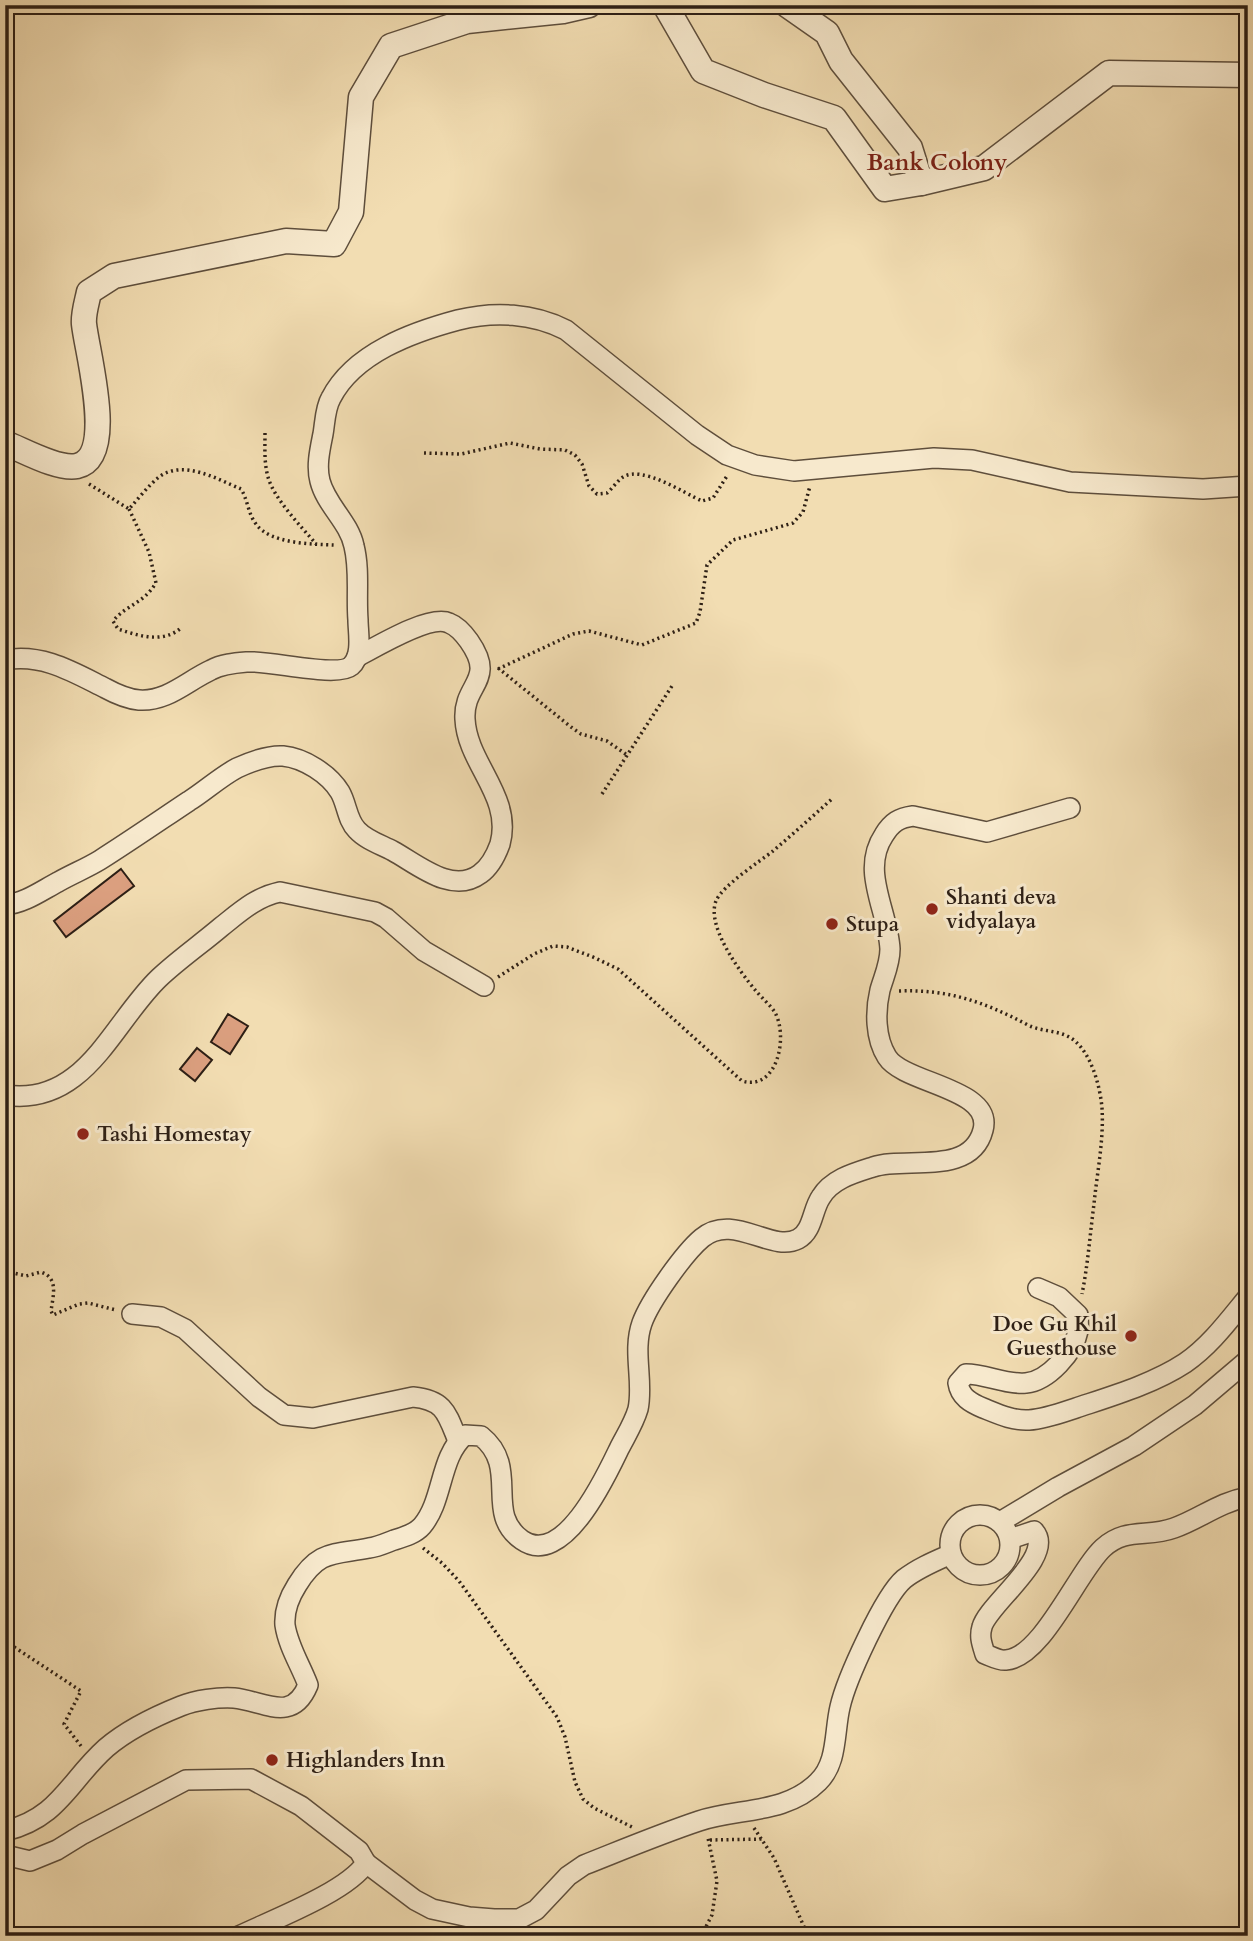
<svg xmlns="http://www.w3.org/2000/svg" width="1253" height="1941" font-family="Cardo,serif">
  <style>
    .building { fill: #db9f7f; stroke: #2d1f15; stroke-width: 2 }
    .lines { fill: none; stroke-linecap: round; stroke-linejoin: round }
    .minor-casing { stroke: #5e4e3c; stroke-width: 22 }
    .tertiary-casing { stroke: #5e4e3c; stroke-width: 27 }
    .path { stroke: #2d1f15; stroke-width: 3.5; stroke-dasharray: 2 3.5; stroke-linecap: butt }
    .minor { stroke: #f7e9cd; stroke-width: 19 }
    .tertiary { stroke: #f7e9cd; stroke-width: 24 }
    .poi-dot { fill: #8f2418; stroke: #f7e9cd; stroke-width: 2.5 }
    .labels { text-anchor: middle; dominant-baseline: central; stroke-width: 6; stroke-linejoin: round; paint-order: stroke }
    .poi-label { font-size: 21px; font-weight: bold; fill: #2d1f15; stroke: #f7e9cd; text-anchor: start }
    .neighbourhood-label { font-size: 23px; font-weight: bold; fill: #7a1f14; stroke: #f7e9cd }
  </style>
  <rect width="100%" height="100%" fill="#f2ddb2"/>
  <filter id="stains"><feTurbulence type="fractalNoise" baseFrequency=".00286" numOctaves="4"/><feColorMatrix values="0 0 0 0 .2 0 0 0 0 .09 0 0 0 0 .02 0 0 0 .5 -.17"/></filter>
  <radialGradient id="worn" r=".72"><stop offset=".6" stop-color="#630" stop-opacity="0"/><stop offset="1" stop-color="#630" stop-opacity=".3"/></radialGradient>
  <!-- building -->
  <g class="building">
    <path d="M 121,869 L 134,886 L 66,937 L 54,921 Z"/>
    <path d="M 228,1014 L 248,1026 L 230,1054 L 211,1042 Z"/>
    <path d="M 197,1048 L 212,1060 L 195,1081 L 180,1069 Z"/>
  </g>
  <g class="lines">
    <defs>
      <g id="minor">
        <path d="M 5,660 C 42,653 73,672 105,688 C 116,694 127,699 139,700 C 167,702 187,681 211,670 C 222,664 235,663 247,662 C 269,660 337,678 351,666 C 363,655 358,633 358,620 C 356,595 360,570 354,546 C 349,522 326,505 320,481 C 316,466 320,449 323,434 C 325,423 325,408 331,398 C 354,353 413,332 458,320 C 494,311 533,313 566,330 L 697,435 L 727,455 L 755,465 L 794,471 L 934,458 L 972,460 L 1070,482 L 1203,489 L 1248,486"/>
        <path d="M 5,905 C 25,903 41,891 58,882 C 72,874 87,868 100,860 C 130,841 159,821 189,801 C 205,791 220,777 237,768 C 250,762 268,755 283,756 C 304,758 329,774 340,792 C 347,804 347,820 357,830 C 366,840 382,845 393,851 C 417,864 452,895 480,874 C 490,867 496,855 500,844 C 513,796 467,764 465,719 C 463,683 497,681 469,641 C 464,634 457,626 449,623 C 430,614 376,647 357,657"/>
        <path d="M 5,1095 C 85,1107 112,1023 159,978 C 178,960 201,944 221,927 C 240,912 256,897 280,892 L 375,912 L 386,918 L 424,951 L 484,986"/>
        <path d="M 1038,1288 L 1059,1297 L 1078,1315 C 1078,1320 1079,1326 1078,1331 C 1074,1352 1048,1381 1026,1383 C 1006,1385 986,1374 966,1374 L 958,1383 C 960,1397 971,1403 983,1408 C 998,1414 1013,1421 1029,1420 C 1045,1419 1061,1413 1076,1408 C 1112,1396 1153,1384 1185,1363 C 1210,1346 1229,1320 1248,1297"/>
        <path d="M 132,1314 L 161,1317 L 185,1329 L 259,1397 L 284,1415 L 313,1418 L 413,1397 C 445,1400 447,1414 458,1441"/>
        <circle cx="980" cy="1545" r="30"/>
        <path d="M 1000,1522 L 1058,1487 L 1134,1446 L 1195,1405 L 1248,1360"/>
        <path d="M 1010,1539 L 1034,1531 C 1056,1556 988,1604 982,1627 C 979,1637 982,1644 985,1654 C 991,1656 999,1661 1006,1660 C 1042,1658 1078,1571 1103,1548 C 1126,1527 1147,1538 1174,1528 C 1200,1519 1219,1502 1248,1497"/>
        <path d="M 5,1831 C 59,1818 69,1781 106,1748 C 127,1730 156,1716 181,1706 C 196,1700 218,1697 234,1698 C 264,1701 292,1724 308,1685 C 301,1666 288,1646 285,1625 C 284,1611 290,1596 297,1585 C 319,1549 334,1555 369,1548 C 378,1547 386,1543 394,1540 C 404,1537 415,1534 422,1526 C 444,1500 439,1457 465,1435 L 481,1436 C 521,1468 483,1513 522,1540 C 563,1569 606,1476 619,1449 C 625,1437 634,1423 638,1409 C 644,1382 632,1351 642,1323 C 650,1301 684,1253 702,1238 C 733,1212 771,1253 798,1239 C 813,1231 812,1210 821,1197 C 832,1179 854,1173 873,1167 C 905,1156 971,1177 983,1130 C 994,1088 904,1084 887,1057 C 875,1038 875,1011 880,990 C 884,976 890,964 890,949 C 888,910 860,871 884,835 C 892,822 899,818 913,816 L 987,832 L 1070,808"/>
        <path d="M 5,1855 L 30,1861 L 57,1850 L 83,1834 L 186,1780 L 251,1779 L 301,1806 L 359,1851 L 366,1863 C 347,1892 272,1920 239,1936"/>
        <path d="M 366,1863 L 415,1900 L 432,1909 L 469,1917 L 494,1919 L 519,1919 L 536,1910 L 568,1876 L 584,1865 C 622,1850 660,1834 699,1821 C 739,1808 786,1814 818,1782 C 838,1763 834,1732 840,1707 C 846,1680 884,1596 904,1579 C 918,1568 935,1561 951,1554"/>
      </g>
      <g id="tertiary">
        <path d="M 665,5 L 703,71 L 764,95 L 834,118 L 885,189 L 921,183 L 910,148 L 841,61 L 827,33 L 787,5"/>
        <path d="M 921,183 L 984,168 L 1109,73 L 1248,75"/>
        <path d="M 5,443 C 23,450 58,470 77,466 C 117,457 87,353 84,324 C 83,314 87,302 89,292 L 114,276 L 286,241 L 334,244 L 351,212 L 361,97 L 391,46 L 467,21 L 563,11 L 589,5"/>
      </g>
    </defs>
    <!-- minor casing -->
    <use href="#minor" class="minor-casing"/>
    <!-- tertiary casing -->
    <use href="#tertiary" class="tertiary-casing"/>
    <!-- path -->
    <g class="path">
      <path d="M 265,433 C 265,448 264,463 268,477 C 274,499 301,526 316,544"/>
      <path d="M 424,453 L 461,454 L 510,443 L 540,449 L 565,450 L 575,455 L 582,464 L 589,486 L 597,494 L 607,493 C 612,489 617,481 623,477 C 642,465 684,493 702,501 L 713,498 L 727,476"/>
      <path d="M 89,484 L 129,509 C 138,499 148,486 159,477 C 183,459 217,479 241,489 C 248,500 248,514 256,524 C 270,544 312,544 334,545"/>
      <path d="M 129,509 L 149,552 L 156,583 C 143,604 126,605 113,621 L 118,629 C 139,636 164,644 182,627"/>
      <path d="M 498,668 L 571,727 L 581,734 L 607,741 L 627,755"/>
      <path d="M 498,669 L 573,634 L 589,631 L 642,645 L 696,623 L 700,612 L 707,565 L 733,540 L 793,523 L 803,512 L 810,486"/>
      <path d="M 602,794 L 672,686"/>
      <path d="M 498,977 L 534,954 L 553,946 L 567,947 L 593,957 L 618,969 L 742,1081 C 778,1092 789,1034 774,1011 C 769,1004 762,998 756,991 C 740,972 706,926 716,901 C 722,886 759,862 773,851 C 793,834 813,816 833,798"/>
      <path d="M 899,991 C 948,989 984,1002 1026,1024 C 1042,1033 1061,1029 1075,1041 C 1092,1056 1100,1086 1102,1108 C 1104,1140 1097,1173 1094,1204 C 1090,1234 1088,1264 1082,1294"/>
      <path d="M 5,1271 L 26,1276 L 41,1272 C 59,1278 53,1296 51,1311 L 53,1315 L 79,1304 L 88,1303 L 116,1310"/>
      <path d="M 423,1548 L 442,1563 L 459,1581 L 557,1717 L 565,1737 L 575,1782 L 583,1799 L 594,1808 L 632,1827"/>
      <path d="M 5,1641 L 81,1691 L 64,1724 L 81,1746"/>
      <path d="M 754,1828 L 774,1858 L 808,1936"/>
      <path d="M 710,1840 L 763,1839"/>
      <path d="M 701,1936 L 712,1915 L 717,1881 L 708,1838"/>
    </g>
    <!-- minor -->
    <use href="#minor" class="minor"/>
    <!-- tertiary -->
    <use href="#tertiary" class="tertiary"/>
  </g>
  <!-- markers -->
  <g class="poi-dot">
    <circle cx="932" cy="909" r="7"/>
    <circle cx="832" cy="924" r="7"/>
    <circle cx="83" cy="1134" r="7"/>
    <circle cx="1131" cy="1336" r="7"/>
    <circle cx="272" cy="1760" r="7"/>
  </g>
  <g class="labels">
    <!-- poi labels -->
    <g class="poi-label">
      <text x="946" y="897">Shanti deva<tspan x="946" dy="24">vidyalaya</tspan></text>
      <text x="846" y="924">Stupa</text>
      <text x="97" y="1134">Tashi Homestay</text>
      <text x="1117" y="1324" text-anchor="end">Doe Gu Khil<tspan x="1117" dy="24">Guesthouse</tspan></text>
      <text x="286" y="1760">Highlanders Inn</text>
    </g>
    <!-- neighbourhood labels -->
    <g class="neighbourhood-label">
      <text x="937" y="162">Bank Colony</text>
    </g>
  </g>
  <!-- margin -->
  <rect width="1253" height="1941" fill="none" stroke="#f2ddb2" stroke-width="28"/>
  <rect x="7" y="7" width="1239" height="1927" fill="none" stroke="#2d1f15" stroke-width="3.5"/>
  <rect x="14" y="14" width="1225" height="1913" fill="none" stroke="#2d1f15" stroke-width="2"/>
  <rect width="100%" height="100%" filter="url(#stains)"/>
  <rect width="100%" height="100%" fill="url(#worn)"/>
</svg>
